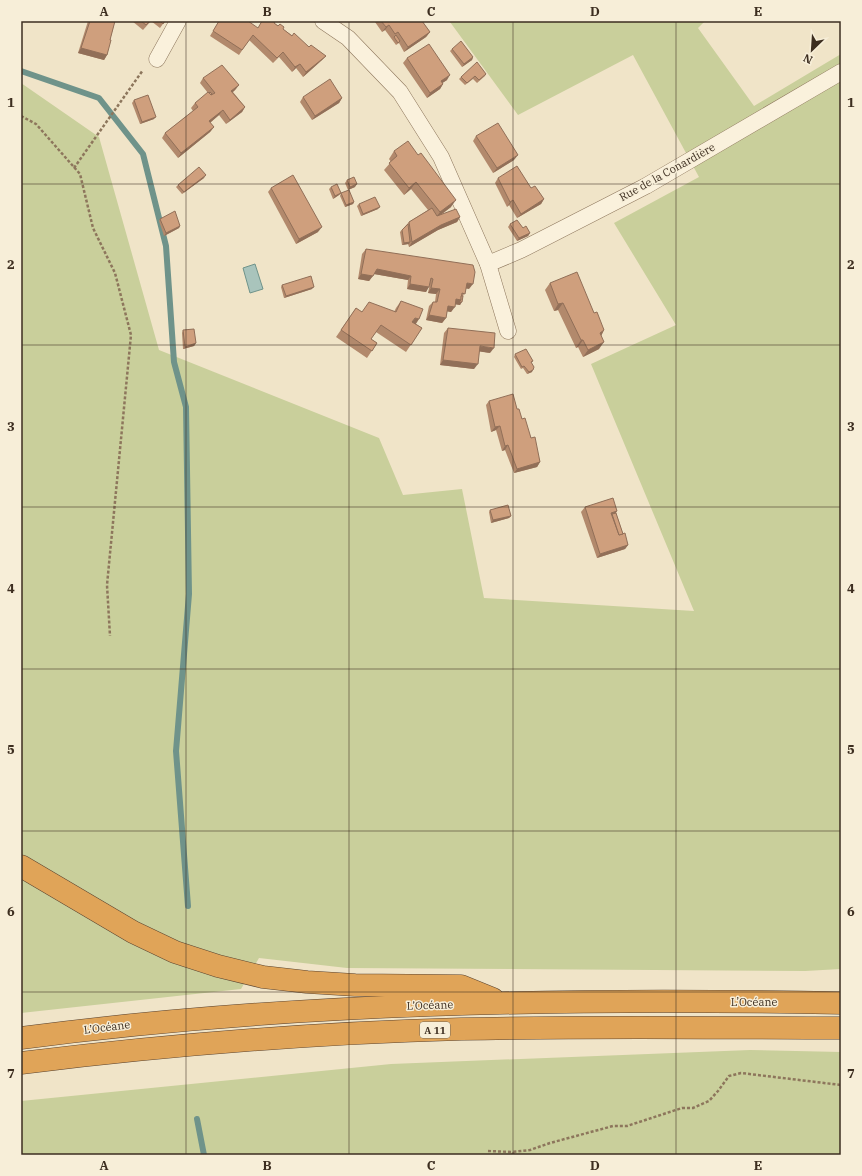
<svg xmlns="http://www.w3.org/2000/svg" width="862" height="1176" font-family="'IBM Plex Serif',serif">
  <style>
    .green { fill: #c9cf9b }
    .water { fill: #a9c4bc; stroke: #6f938a }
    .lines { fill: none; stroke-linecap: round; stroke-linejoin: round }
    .stream { stroke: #6f938a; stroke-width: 6 }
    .street-casing { stroke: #8d765c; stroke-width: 17 }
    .highway-casing { stroke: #5b4430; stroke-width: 23 }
    .path { stroke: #8d765c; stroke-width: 2.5; stroke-dasharray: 3 2; stroke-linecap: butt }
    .street { stroke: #faf1dc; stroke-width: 16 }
    .highway { stroke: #e0a458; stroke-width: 22 }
    .wall { fill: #b2896c }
    .shaded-wall { fill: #916f58 }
    .building { fill: #cf9f7d; stroke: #916f58 }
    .grid { fill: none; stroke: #3d2e20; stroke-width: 1; stroke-opacity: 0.55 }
    .labels { text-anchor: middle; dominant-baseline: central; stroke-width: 3; stroke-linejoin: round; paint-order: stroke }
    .shield { fill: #f7eed8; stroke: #756857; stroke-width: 1 }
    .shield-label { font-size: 10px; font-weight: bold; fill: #3d2e20 }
    .street-label { font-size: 11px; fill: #3d2e20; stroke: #f7eed8 }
    .neatline { fill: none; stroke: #3d2e20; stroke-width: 1.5 }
    .grid-label { font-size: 13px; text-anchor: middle; font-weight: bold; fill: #3d2e20 }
  </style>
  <rect width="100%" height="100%" fill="#f0e4c8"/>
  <!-- green -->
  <g class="green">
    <path d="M 451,21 L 705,21 L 698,28 L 754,106 L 841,54 L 841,969 L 805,971 L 347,968 L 259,958 L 241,989 L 21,1013 L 21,83 L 99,137 L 159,350 L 379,438 L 403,495 L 462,489 L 484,598 L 694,611 L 591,364 L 676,325 L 614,223 L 699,177 L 633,55 L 518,115 L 450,22 Z"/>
    <path d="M 750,1050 L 841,1052 L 841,1155 L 21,1155 L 21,1101 L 391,1064 Z"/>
  </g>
  <!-- water -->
  <path class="water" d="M 255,264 L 263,289 L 250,293 L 243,268 Z"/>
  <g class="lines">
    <!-- stream -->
    <g class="stream">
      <path d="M 21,71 L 99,98 L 143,154 L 166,246 L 174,362 L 186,407 L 189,594 L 176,751 L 188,906"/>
      <path d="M 197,1119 L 204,1155"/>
    </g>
    <defs>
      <g id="street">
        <path d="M 323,21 L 348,38 L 400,92 L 441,157 L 488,264 L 508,331"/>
        <path d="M 157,59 L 178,21"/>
        <path d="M 488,264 L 521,250 L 646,186 L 841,72"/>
      </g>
      <g id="highway">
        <path d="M 21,866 L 133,932 L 175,952 L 218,966 L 263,977 L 307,982 L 355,985 L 461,986 L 493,999"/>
        <path d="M 21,1038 C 293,1002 567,998 841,1003"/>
        <path d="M 21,1063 C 167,1045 314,1033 461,1029 C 588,1026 714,1028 841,1028"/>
      </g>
    </defs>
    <!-- street casing -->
    <use href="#street" class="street-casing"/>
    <!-- highway casing -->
    <use href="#highway" class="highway-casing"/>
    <!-- path -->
    <g class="path">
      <path d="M 21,116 L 36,124 L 80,174 L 93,228 L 115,273 L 131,335 L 107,585 L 110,636"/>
      <path d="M 74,168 L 143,70"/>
      <path d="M 488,1151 L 512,1152"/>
      <path d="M 514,1155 L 512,1152 L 530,1150 L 550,1143 L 613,1126 L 627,1126 L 682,1108 L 693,1108 L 709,1101 L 718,1091 L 729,1076 L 741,1073 L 841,1085"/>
    </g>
    <!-- street -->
    <use href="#street" class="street"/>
    <!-- highway -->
    <use href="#highway" class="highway"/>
  </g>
  <!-- wall -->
  <g class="wall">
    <path d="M 88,21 L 115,21 L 110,40 L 107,55 L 104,60 L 78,53 Z"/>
    <path d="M 132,21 L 151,21 L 143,30 Z"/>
    <path d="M 151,21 L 165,21 L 160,28 Z"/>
    <path d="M 219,21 L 258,28 L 274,23 L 309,47 L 326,56 L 322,60 L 303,77 L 296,68 L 292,72 L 279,57 L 273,63 L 249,40 L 239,55 L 210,36 Z"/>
    <path d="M 376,21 L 422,21 L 430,32 L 426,37 L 404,52 L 399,43 L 396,45 L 385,30 L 382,32 L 375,22 Z"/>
    <path d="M 452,49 L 473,57 L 472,60 L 462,67 L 450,51 Z"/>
    <path d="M 407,58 L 447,80 L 442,83 L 443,84 L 440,89 L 427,98 L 403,63 Z"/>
    <path d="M 486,74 L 485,76 L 477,83 L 473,79 L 465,85 L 459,79 L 461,77 Z"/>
    <path d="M 203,78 L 239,85 L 235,90 L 233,92 L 245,107 L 242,112 L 226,124 L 219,115 L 210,123 L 214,127 L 210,132 L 178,158 L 162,138 L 165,133 L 193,111 L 191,108 L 195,103 L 208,93 L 200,83 Z"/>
    <path d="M 303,97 L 342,98 L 339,103 L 312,120 L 300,102 Z"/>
    <path d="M 134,100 L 154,119 L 140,124 L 132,103 Z"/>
    <path d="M 476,136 L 514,160 L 493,173 L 473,141 Z"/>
    <path d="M 394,151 L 451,207 L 442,214 L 460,217 L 457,222 L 438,230 L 409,247 L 408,244 L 402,245 L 400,232 L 409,222 L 428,210 L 411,189 L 404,195 L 384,170 L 391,162 L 389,159 Z"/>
    <path d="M 204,178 L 182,194 L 176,187 L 178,185 Z"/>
    <path d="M 498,178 L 531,188 L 544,199 L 541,204 L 517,218 L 509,205 L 507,207 L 495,183 Z"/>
    <path d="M 347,180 L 355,187 L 348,190 L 345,183 Z"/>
    <path d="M 331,187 L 341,193 L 339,195 L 333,199 L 329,189 Z"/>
    <path d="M 271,188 L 318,232 L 296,244 L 268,192 Z"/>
    <path d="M 341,193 L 354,202 L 353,204 L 345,207 L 340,196 Z"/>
    <path d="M 359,204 L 378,209 L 361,216 L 357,206 Z"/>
    <path d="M 160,219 L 180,226 L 179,228 L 164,236 L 159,221 Z"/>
    <path d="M 510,224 L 523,228 L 530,233 L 528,236 L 517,241 L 508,227 Z"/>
    <path d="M 366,249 L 469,289 L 466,288 L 460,305 L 455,304 L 451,312 L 447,311 L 446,318 L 442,323 L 426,320 L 429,306 L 433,302 L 435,302 L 436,294 L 428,293 L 430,283 L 426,292 L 407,289 L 408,280 L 374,274 L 369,281 L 358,279 L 362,254 Z"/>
    <path d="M 550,283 L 594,313 L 604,330 L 601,336 L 599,349 L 583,357 L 578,347 L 576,348 L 558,310 L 554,311 L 545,290 Z"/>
    <path d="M 282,285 L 312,289 L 284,298 L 281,287 Z"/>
    <path d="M 401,301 L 416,324 L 422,328 L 406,352 L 376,332 L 371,339 L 377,343 L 367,358 L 336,337 L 356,308 L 362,312 L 394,312 L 396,308 Z"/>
    <path d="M 448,328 L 490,353 L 479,351 L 474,369 L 440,365 L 444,333 Z"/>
    <path d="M 183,330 L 196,343 L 194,346 L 183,349 L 182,333 Z"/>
    <path d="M 515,354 L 533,361 L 531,363 L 532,372 L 527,374 L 523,368 L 521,369 L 514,357 Z"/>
    <path d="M 489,401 L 517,409 L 531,438 L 540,462 L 537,467 L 514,473 L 505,450 L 502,451 L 496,430 L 491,432 L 486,405 Z"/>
    <path d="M 585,507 L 617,511 L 616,513 L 623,534 L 628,545 L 625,549 L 597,558 L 581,512 Z"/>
    <path d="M 490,510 L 511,516 L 509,518 L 491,523 L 489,512 Z"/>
  </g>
  <!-- shaded-wall -->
  <g class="shaded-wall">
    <path d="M 389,25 L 385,30 L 382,32 L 386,27 Z"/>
    <path d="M 430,32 L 426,37 L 404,52 L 408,47 Z"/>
    <path d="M 81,48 L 107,55 L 104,60 L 78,53 Z"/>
    <path d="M 326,56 L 322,60 L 303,77 L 306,72 Z"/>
    <path d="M 473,57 L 472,60 L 462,67 L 464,64 Z"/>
    <path d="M 300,64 L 292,72 L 295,67 Z"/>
    <path d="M 450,75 L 447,80 L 438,86 L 441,81 Z"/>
    <path d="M 443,84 L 440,89 L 427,98 L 430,93 Z"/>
    <path d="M 239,85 L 235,90 L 228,96 L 231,91 Z"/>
    <path d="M 342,98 L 339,103 L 312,120 L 315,116 Z"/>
    <path d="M 245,107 L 242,112 L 226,124 L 230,120 Z"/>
    <path d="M 223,110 L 219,115 L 206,126 L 209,121 Z"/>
    <path d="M 156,117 L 154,119 L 140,124 L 142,122 Z"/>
    <path d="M 214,127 L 210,132 L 178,158 L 181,153 Z"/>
    <path d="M 518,155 L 514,160 L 493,173 L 497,168 Z"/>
    <path d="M 206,175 L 204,178 L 182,194 L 184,192 Z"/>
    <path d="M 416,182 L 411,189 L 404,195 L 409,188 Z"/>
    <path d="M 357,184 L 355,187 L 348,190 L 350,187 Z"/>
    <path d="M 341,193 L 339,195 L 333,199 L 335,196 Z"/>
    <path d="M 544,199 L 541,204 L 517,218 L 521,214 Z"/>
    <path d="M 456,200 L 451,207 L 435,219 L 440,212 Z"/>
    <path d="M 513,200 L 509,205 L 507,207 L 510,202 Z"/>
    <path d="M 354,202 L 353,204 L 345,207 L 346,205 Z"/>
    <path d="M 380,207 L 378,209 L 361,216 L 363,214 Z"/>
    <path d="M 460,217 L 457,222 L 438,230 L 409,247 L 412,242 L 441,225 Z"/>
    <path d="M 180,226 L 179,228 L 164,236 L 166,233 Z"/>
    <path d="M 322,227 L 318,232 L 296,244 L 299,239 Z"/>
    <path d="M 530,233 L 528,236 L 517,241 L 519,238 Z"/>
    <path d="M 410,242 L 409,244 L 402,245 L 404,243 Z"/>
    <path d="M 377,269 L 411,276 L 408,280 L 374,274 Z"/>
    <path d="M 361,274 L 373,276 L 369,281 L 358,279 Z"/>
    <path d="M 467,283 L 473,284 L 469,289 L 463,288 Z"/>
    <path d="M 410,284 L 429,287 L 426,292 L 407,289 Z"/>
    <path d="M 314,287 L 312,289 L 284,298 L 286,296 Z"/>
    <path d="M 431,288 L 440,289 L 436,294 L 428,293 Z"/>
    <path d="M 456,299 L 461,300 L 462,302 L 460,305 L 453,304 Z"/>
    <path d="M 563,303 L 558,310 L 554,311 L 558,304 Z"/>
    <path d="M 448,306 L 455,307 L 451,312 L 445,311 Z"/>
    <path d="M 429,315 L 446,318 L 442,323 L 426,320 Z"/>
    <path d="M 415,318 L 419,319 L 414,327 L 410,325 Z"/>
    <path d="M 604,330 L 600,338 L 600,333 Z"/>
    <path d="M 581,340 L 583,340 L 578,347 L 576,348 Z"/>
    <path d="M 604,342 L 599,349 L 583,357 L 588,350 Z"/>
    <path d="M 196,343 L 194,346 L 183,349 L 185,347 Z"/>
    <path d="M 480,346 L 494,348 L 490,353 L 476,351 Z"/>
    <path d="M 443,360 L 478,364 L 474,369 L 440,365 Z"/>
    <path d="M 533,370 L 532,372 L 527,374 L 529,372 Z"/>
    <path d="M 500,426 L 496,430 L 491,432 L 495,427 Z"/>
    <path d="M 508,445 L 505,450 L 502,451 L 505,446 Z"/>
    <path d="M 540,462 L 537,467 L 514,473 L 517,469 Z"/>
    <path d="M 617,511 L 614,515 L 610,517 L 611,513 Z"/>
    <path d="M 511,516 L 509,518 L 491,523 L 493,520 Z"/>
    <path d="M 628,545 L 625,549 L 597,558 L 600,554 Z"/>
  </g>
  <!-- building -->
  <g class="building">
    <path d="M 90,21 L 115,21 L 110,40 L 111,40 L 107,55 L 81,48 Z"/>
    <path d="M 141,21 L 150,21 L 146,25 Z"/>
    <path d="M 160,21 L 165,21 L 163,24 Z"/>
    <path d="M 219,21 L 248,21 L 258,28 L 262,21 L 275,21 L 274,23 L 278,26 L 280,24 L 284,27 L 283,29 L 292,36 L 294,33 L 309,47 L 311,45 L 326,56 L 306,72 L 300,64 L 295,67 L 283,52 L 277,58 L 253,35 L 242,50 L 213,31 Z"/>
    <path d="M 381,21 L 422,21 L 430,32 L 408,47 L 398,32 L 395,34 L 389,25 L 386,27 Z"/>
    <path d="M 396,35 L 400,41 L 398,43 L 394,37 Z"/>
    <path d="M 461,41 L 473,57 L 464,64 L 452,49 Z"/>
    <path d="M 429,44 L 450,75 L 441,81 L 443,84 L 430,93 L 407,58 Z"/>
    <path d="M 477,62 L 486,74 L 479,80 L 475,76 L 467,83 L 461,77 Z"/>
    <path d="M 222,65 L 239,85 L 231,91 L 245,107 L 230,120 L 223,110 L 209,121 L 214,127 L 181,153 L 165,133 L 198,107 L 195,103 L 208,92 L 211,95 L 215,93 L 203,78 Z"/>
    <path d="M 330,79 L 342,98 L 315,116 L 303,97 Z"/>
    <path d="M 210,92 L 212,94 L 211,95 L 209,93 Z"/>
    <path d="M 148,95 L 156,117 L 142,122 L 134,100 Z"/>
    <path d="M 498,123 L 518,155 L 497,168 L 476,136 Z"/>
    <path d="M 408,141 L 418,155 L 421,153 L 456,200 L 440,212 L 416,182 L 409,188 L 389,163 L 397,156 L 394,151 Z"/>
    <path d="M 517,166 L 531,188 L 535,186 L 544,199 L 521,214 L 513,200 L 510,202 L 498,178 Z"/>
    <path d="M 199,167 L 206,175 L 184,192 L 178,185 Z"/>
    <path d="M 293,175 L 322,227 L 299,239 L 271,188 Z"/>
    <path d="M 354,177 L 357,184 L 350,187 L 347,180 Z"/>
    <path d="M 337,184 L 341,193 L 335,196 L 331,187 Z"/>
    <path d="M 349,190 L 354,202 L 346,205 L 341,193 Z"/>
    <path d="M 375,197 L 380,207 L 363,214 L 359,204 Z"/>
    <path d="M 432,208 L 437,216 L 456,209 L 460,217 L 441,225 L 412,242 L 409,222 Z"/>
    <path d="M 175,211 L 180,226 L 166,233 L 160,219 Z"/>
    <path d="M 517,220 L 523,228 L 526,226 L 530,233 L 519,238 L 510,224 Z"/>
    <path d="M 408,224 L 410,242 L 404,243 L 402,230 Z"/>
    <path d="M 366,249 L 473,265 L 475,272 L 473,284 L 467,283 L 465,294 L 462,293 L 461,300 L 456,299 L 455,307 L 448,306 L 446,318 L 429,315 L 433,302 L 437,302 L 440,289 L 431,288 L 433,279 L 431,278 L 429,287 L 410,284 L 411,276 L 377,269 L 373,276 L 361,274 Z"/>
    <path d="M 577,272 L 594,313 L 597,312 L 604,330 L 600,333 L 604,342 L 588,350 L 583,340 L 581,340 L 563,303 L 558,304 L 550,283 Z"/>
    <path d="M 311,276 L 314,287 L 286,296 L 282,285 Z"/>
    <path d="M 461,296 L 463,296 L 462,302 L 459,302 L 461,300 Z"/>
    <path d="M 401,301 L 423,309 L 419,319 L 415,318 L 412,322 L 422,328 L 411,345 L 381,325 L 371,339 L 377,343 L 372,351 L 341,330 L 356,308 L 362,312 L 369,302 L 396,312 Z"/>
    <path d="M 448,328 L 495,333 L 494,348 L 480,346 L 478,364 L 443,360 Z"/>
    <path d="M 194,329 L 196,343 L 185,347 L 183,330 Z"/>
    <path d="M 526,349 L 533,361 L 531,362 L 534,367 L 533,370 L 529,372 L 524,366 L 522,367 L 515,354 Z"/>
    <path d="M 513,394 L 517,409 L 519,409 L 522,419 L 525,418 L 531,438 L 535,437 L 540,462 L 517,469 L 508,445 L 505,446 L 500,426 L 495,427 L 489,401 Z"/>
    <path d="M 613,498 L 617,511 L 611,513 L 619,535 L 625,533 L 628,545 L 600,554 L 585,507 Z"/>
    <path d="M 508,505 L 511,516 L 493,520 L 490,510 Z"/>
    <path d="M 616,513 L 623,534 L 619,535 L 612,514 Z"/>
  </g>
  <!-- grid -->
  <path class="grid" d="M 186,21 L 186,1155M 349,21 L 349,1155M 513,21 L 513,1155M 676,21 L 676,1155M 21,184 L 841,184M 21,345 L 841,345M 21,507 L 841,507M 21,669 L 841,669M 21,831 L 841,831M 21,992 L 841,992"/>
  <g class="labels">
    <!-- shield labels -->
    <rect class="shield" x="420" y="1022" width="30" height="16" rx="3"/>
    <g class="shield-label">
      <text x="435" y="1030">A 11</text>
    </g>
    <!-- street labels -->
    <g class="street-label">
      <text transform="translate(667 172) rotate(-29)">Rue de la Conardière</text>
      <text x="754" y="1002">L’Océane</text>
      <text transform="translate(430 1005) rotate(-2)">L’Océane</text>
      <text transform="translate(107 1027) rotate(-7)">L’Océane</text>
    </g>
  </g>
  <!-- border -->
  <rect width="862" height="1176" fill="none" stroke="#f7eed8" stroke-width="44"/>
  <!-- north arrow -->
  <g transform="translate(812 50) rotate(205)" stroke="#f7eed8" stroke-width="3" paint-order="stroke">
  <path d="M0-3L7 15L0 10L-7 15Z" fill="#3d2e20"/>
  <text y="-6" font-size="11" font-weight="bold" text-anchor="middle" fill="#3d2e20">N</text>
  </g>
  <rect x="22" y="22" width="818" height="1132" class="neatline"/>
  <g class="grid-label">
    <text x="104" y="16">A</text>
    <text x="267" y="16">B</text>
    <text x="431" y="16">C</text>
    <text x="595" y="16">D</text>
    <text x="758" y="16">E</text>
    <text x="11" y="107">1</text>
    <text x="851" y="107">1</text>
    <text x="11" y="269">2</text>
    <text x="851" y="269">2</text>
    <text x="11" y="431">3</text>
    <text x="851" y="431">3</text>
    <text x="11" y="593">4</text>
    <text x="851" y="593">4</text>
    <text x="11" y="754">5</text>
    <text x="851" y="754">5</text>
    <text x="11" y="916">6</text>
    <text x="851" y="916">6</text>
    <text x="11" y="1078">7</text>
    <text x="851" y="1078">7</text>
    <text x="104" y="1170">A</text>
    <text x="267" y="1170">B</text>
    <text x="431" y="1170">C</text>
    <text x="595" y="1170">D</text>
    <text x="758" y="1170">E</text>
  </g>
</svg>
